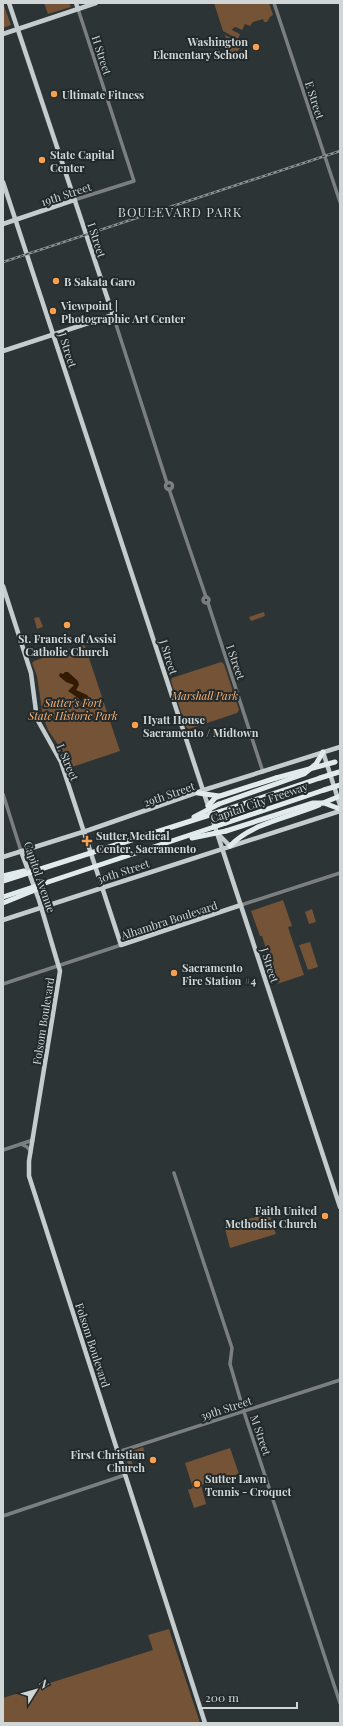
<svg xmlns="http://www.w3.org/2000/svg" width="343" height="1726" font-family="'Playfair Display',serif">
  <style>
    .green { fill: #755337 }
    .water { fill: #331a03 }
    .lines { fill: none; stroke-linecap: round; stroke-linejoin: round }
    .minor { stroke: #7b7f80; stroke-width: 3.5 }
    .major { stroke: #c4ccce; stroke-width: 4.5 }
    .highway { stroke: #e1ebed; stroke-width: 5 }
    .rail-casing { stroke: #8a9192; stroke-width: 2.5 }
    .rail { stroke: #222a2b; stroke-width: 1; stroke-dasharray: 3; stroke-linecap: butt }
    .highway-bridge { stroke: #e1ebed; stroke-width: 5 }
    .poi-dot { fill: #fa9f4e; stroke: #222a2b; stroke-width: 1.5 }
    .labels { text-anchor: middle; dominant-baseline: central; stroke-width: 4; stroke-linejoin: round; paint-order: stroke }
    .poi-label { font-size: 11px; font-weight: bold; fill: #d0d5d6; stroke: #222a2b; text-anchor: start }
    .street-label { font-size: 11px; fill: #d0d5d6; stroke: #222a2b }
    .park-label { font-size: 11px; font-style: italic; fill: #fdb274; stroke: #222a2b }
    .quarter-label { font-size: 13px; letter-spacing: 1px; fill: #d0d5d6; stroke: #222a2b }
  </style>
  <rect width="100%" height="100%" fill="#2c3435"/>
  <!-- green -->
  <g class="green">
    <path d="M 3,3 L 11,25 L 3,28 Z"/>
    <path d="M 44,3 L 69,3 L 71,7 L 48,14 Z"/>
    <path d="M 214,3 L 269,3 L 273,15 L 270,17 L 267,22 L 264,22 L 263,19 L 253,22 L 250,26 L 245,24 L 242,30 L 236,27 L 233,28 L 232,30 L 240,34 L 238,39 L 223,31 Z"/>
    <path d="M 225,35 L 234,40 L 232,44 L 240,48 L 238,51 L 231,54 Z"/>
    <path d="M 264,612 L 265,616 L 251,621 L 249,617 Z"/>
    <path d="M 39,617 L 43,627 L 37,629 L 34,618 Z"/>
    <path d="M 82,644 L 85,646 L 120,751 L 69,768 L 66,767 L 65,763 L 66,762 L 60,752 L 61,749 L 48,730 L 43,717 L 37,676 L 32,663 L 34,661 Z"/>
    <path d="M 221,662 L 224,664 L 239,710 L 237,713 L 189,729 L 186,727 L 171,681 L 172,678 Z"/>
    <path d="M 283,900 L 292,926 L 288,927 L 304,975 L 277,984 L 262,936 L 260,936 L 251,911 Z"/>
    <path d="M 312,909 L 316,922 L 309,924 L 305,912 Z"/>
    <path d="M 310,942 L 318,967 L 308,970 L 299,945 Z"/>
    <path d="M 269,1213 L 276,1234 L 230,1248 L 224,1225 L 229,1228 C 238,1220 256,1218 269,1213 Z"/>
    <path d="M 143,1447 L 145,1453 L 140,1456 L 139,1455 L 131,1457 L 133,1468 L 130,1472 L 125,1454 Z"/>
    <path d="M 230,1448 L 239,1474 L 201,1485 L 206,1504 L 194,1508 L 188,1490 L 193,1488 L 185,1463 Z"/>
    <path d="M 169,1629 L 200,1723 L 3,1723 L 3,1698 L 153,1650 L 148,1635 Z"/>
  </g>
  <!-- water -->
  <path class="water" d="M 65,672 L 68,672 L 78,681 L 79,685 L 76,690 L 87,695 L 92,701 L 90,705 L 85,705 L 78,698 L 68,691 L 74,685 L 66,682 L 59,676 L 60,673 L 63,674 Z"/>
  <g class="lines">
    <!-- minor -->
    <g class="minor">
      <path d="M 274,3 L 340,202"/>
      <path d="M 74,200 L 134,181 L 78,9"/>
      <path d="M 113,315 L 167,483"/>
      <circle cx="169" cy="486" r="3.5"/>
      <path d="M 169,489 L 206,597"/>
      <circle cx="206" cy="600" r="3"/>
      <path d="M 208,603 L 263,772"/>
      <path d="M 3,794 L 21,851"/>
      <path d="M 241,905 L 340,873"/>
      <path d="M 3,984 L 121,945"/>
      <path d="M 21,1144 L 27,1147 L 31,1152"/>
      <path d="M 3,1150 L 33,1140"/>
      <path d="M 174,1173 L 232,1348 L 230,1364 L 244,1412 L 340,1703"/>
      <path d="M 118,1452 L 340,1380"/>
      <path d="M 3,1516 L 125,1475"/>
    </g>
    <!-- major -->
    <g class="major">
      <path d="M 76,3 L 78,9"/>
      <path d="M 3,34 L 96,3"/>
      <path d="M 3,182 L 340,1207"/>
      <path d="M 3,224 L 74,200"/>
      <path d="M 3,351 L 113,315 L 9,3"/>
      <path d="M 3,586 L 31,673 L 37,719 L 61,762 L 121,945 L 241,905"/>
      <path d="M 323,752 L 340,805"/>
      <path d="M 217,833 L 230,846"/>
      <path d="M 21,851 L 39,900 L 60,971 L 29,1161 L 29,1176 L 205,1723"/>
      <path d="M 3,857 L 89,830 L 207,789 L 340,747"/>
      <path d="M 3,920 L 340,811"/>
    </g>
    <!-- highway -->
    <g class="highway">
      <path d="M 198,793 L 219,796"/>
      <path d="M 219,804 L 304,774 L 316,764 L 323,752"/>
      <path d="M 208,806 L 215,798 L 220,796 L 276,778"/>
      <path d="M 222,811 L 320,778"/>
      <path d="M 226,823 L 324,790"/>
      <path d="M 226,831 L 313,803 L 324,803 L 340,809"/>
      <path d="M 230,846 C 251,823 291,817 319,805"/>
    </g>
    <defs>
      <path id="rail" d="M 3,262 L 340,151"/>
    </defs>
    <!-- rail casing -->
    <use href="#rail" class="rail-casing"/>
    <!-- rail -->
    <use href="#rail" class="rail"/>
    <!-- highway-bridge -->
    <g class="highway-bridge">
      <path d="M 276,778 L 335,762"/>
      <path d="M 320,778 L 339,772"/>
      <path d="M 324,790 L 340,785"/>
      <path d="M 323,803 L 340,796"/>
      <path d="M 194,817 L 219,804"/>
      <path d="M 192,838 L 226,831"/>
      <path d="M 3,876 L 24,871"/>
      <path d="M 3,881 L 222,811"/>
      <path d="M 3,897 L 226,823"/>
      <path d="M 3,903 L 35,890"/>
    </g>
  </g>
  <!-- markers -->
  <g class="poi-dot">
    <circle cx="256" cy="47" r="4"/>
    <circle cx="54" cy="94" r="4"/>
    <circle cx="42" cy="160" r="4"/>
    <circle cx="56" cy="281" r="4"/>
    <circle cx="53" cy="311" r="4"/>
    <circle cx="67" cy="625" r="4"/>
    <circle cx="135" cy="725" r="4"/>
    <path d="M85 835h4v4h4v4h-4v4h-4v-4h-4v-4h4z"/>
    <circle cx="174" cy="973" r="4"/>
    <circle cx="325" cy="1216" r="4"/>
    <circle cx="153" cy="1460" r="4"/>
    <circle cx="197" cy="1484" r="4"/>
  </g>
  <g class="labels">
    <!-- poi labels -->
    <g class="poi-label">
      <text x="248" y="41" text-anchor="end">Washington<tspan x="248" dy="13">Elementary School</tspan></text>
      <text x="62" y="94">Ultimate Fitness</text>
      <text x="50" y="154">State Capital<tspan x="50" dy="13">Center</tspan></text>
      <text x="64" y="281">B Sakata Garo</text>
      <text x="61" y="305">Viewpoint |<tspan x="61" dy="13">Photographic Art Center</tspan></text>
      <text x="67" y="638" text-anchor="middle">St. Francis of Assisi<tspan x="67" dy="13">Catholic Church</tspan></text>
      <text x="143" y="719">Hyatt House<tspan x="143" dy="13">Sacramento / Midtown</tspan></text>
      <text x="96" y="835">Sutter Medical<tspan x="96" dy="13">Center, Sacramento</tspan></text>
      <text x="182" y="967">Sacramento<tspan x="182" dy="13">Fire Station #4</tspan></text>
      <text x="317" y="1210" text-anchor="end">Faith United<tspan x="317" dy="13">Methodist Church</tspan></text>
      <text x="145" y="1454" text-anchor="end">First Christian<tspan x="145" dy="13">Church</tspan></text>
      <text x="205" y="1478">Sutter Lawn<tspan x="205" dy="13">Tennis - Croquet</tspan></text>
    </g>
    <!-- street labels -->
    <g class="street-label">
      <text transform="translate(102 55) rotate(72)">H Street</text>
      <text transform="translate(315 100) rotate(72)">E Street</text>
      <text transform="translate(66 194) rotate(-18)">19th Street</text>
      <text transform="translate(97 240) rotate(72)">I Street</text>
      <text transform="translate(68 350) rotate(72)">J Street</text>
      <text transform="translate(169 657) rotate(72)">J Street</text>
      <text transform="translate(236 662) rotate(71)">I Street</text>
      <text transform="translate(68 762) rotate(67)">L Street</text>
      <text transform="translate(169 794) rotate(-19)">29th Street</text>
      <text transform="translate(259 802) rotate(-19)">Capital City Freeway</text>
      <text transform="translate(123 871) rotate(-18)">30th Street</text>
      <text transform="translate(40 877) rotate(71)">Capitol Avenue</text>
      <text transform="translate(169 920) rotate(-18)">Alhambra Boulevard</text>
      <text transform="translate(270 965) rotate(72)">J Street</text>
      <text transform="translate(43 1021) rotate(-81)">Folsom Boulevard</text>
      <text transform="translate(93 1345) rotate(72)">Folsom Boulevard</text>
      <text transform="translate(226 1408) rotate(-18)">39th Street</text>
      <text transform="translate(261 1435) rotate(71)">M Street</text>
    </g>
    <!-- park labels -->
    <g class="park-label">
      <text x="205" y="695">Marshall Park</text>
      <text x="73" y="702">Sutter's Fort<tspan x="73" dy="13">State Historic Park</tspan></text>
    </g>
    <!-- quarter labels -->
    <g class="quarter-label">
      <text x="180" y="211">BOULEVARD PARK</text>
    </g>
  </g>
  <!-- border -->
  <rect width="343" height="1726" fill="none" stroke="#d0d5d6" stroke-width="8"/>
  <!-- north arrow -->
  <g transform="translate(36 1690) rotate(53)" stroke="#222a2b" stroke-width="3" paint-order="stroke">
  <path d="M0-3L7 15L0 10L-7 15Z" fill="#d0d5d6"/>
  <text y="-6" font-size="11" font-weight="bold" text-anchor="middle" fill="#d0d5d6">N</text>
  </g>
  <!-- scale -->
  <path d="M199 1702v6h98v-6" fill="none" stroke="#d0d5d6" stroke-width="2"/>
  <text x="205" y="1702" font-size="12" fill="#d0d5d6" stroke="#222a2b" stroke-width="3" paint-order="stroke">200 m</text>
</svg>
